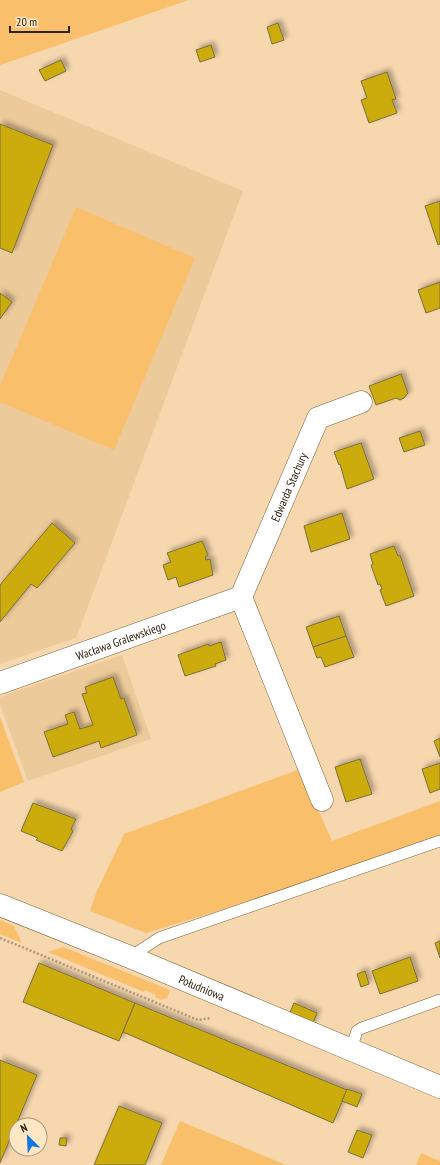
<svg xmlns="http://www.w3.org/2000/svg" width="440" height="1165" font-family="'PT Sans Narrow',sans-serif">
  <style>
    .built { fill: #edca9a }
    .green { fill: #f9bf6b }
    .building { fill: #ccab07; stroke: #7a6e42; filter: url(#shadow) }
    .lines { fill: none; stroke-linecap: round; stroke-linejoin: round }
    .lane-casing { stroke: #7d623c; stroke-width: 12 }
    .street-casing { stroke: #7d623c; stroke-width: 23 }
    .path { stroke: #af9777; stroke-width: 2.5; stroke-dasharray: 2 2; stroke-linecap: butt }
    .lane { stroke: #fff; stroke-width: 11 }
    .street { stroke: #fff; stroke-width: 22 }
    .labels { text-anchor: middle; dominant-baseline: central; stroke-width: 3.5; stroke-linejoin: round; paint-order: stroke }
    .street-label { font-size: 12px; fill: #2e2212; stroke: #ffe6c5 }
  </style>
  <defs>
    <filter id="shadow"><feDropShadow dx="3.5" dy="-3.5" stdDeviation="2" flood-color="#0004"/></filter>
  </defs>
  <rect width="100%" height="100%" fill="#f6d7ae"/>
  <!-- built -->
  <g class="built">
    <path d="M 0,90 L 243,191 L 76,638 L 0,664 Z"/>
    <path d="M 122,655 L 151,739 L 28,781 L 0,705 L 0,697 Z"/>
  </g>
  <!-- green -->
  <g class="green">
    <path d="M 0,0 L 189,0 L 0,65 Z"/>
    <path d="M 76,207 L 195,258 L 114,450 L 0,402 L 0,386 Z"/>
    <path d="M 0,717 L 24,782 L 0,792 Z"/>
    <path d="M 300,769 L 332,841 L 440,801 L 440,837 L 273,894 L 146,933 L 90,911 L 97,891 L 124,834 Z"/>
    <path d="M 0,920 L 14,926 L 22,943 L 0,934 Z"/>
    <path d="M 63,947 L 170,990 L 167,998 L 161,1000 L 155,997 L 156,995 L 145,990 L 144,992 L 48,952 Z"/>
    <path d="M 180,1121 L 286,1165 L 161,1165 Z"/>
    <path d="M 421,1153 L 440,1161 L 440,1165 L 416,1165 Z"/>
  </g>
  <!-- building -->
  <g class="building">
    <path d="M 278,23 L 284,40 L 272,44 L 267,27 Z"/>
    <path d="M 211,45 L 215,57 L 200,62 L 196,50 Z"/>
    <path d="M 61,60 L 66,71 L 45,81 L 39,70 Z"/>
    <path d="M 387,72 L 396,99 L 392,100 L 397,113 L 369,123 L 361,100 L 367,98 L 361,81 Z"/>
    <path d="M 0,124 L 53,145 L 12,253 L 0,248 Z"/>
    <path d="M 440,201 L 440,244 L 438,245 L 425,206 Z"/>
    <path d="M 440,282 L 440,308 L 426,313 L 418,290 Z"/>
    <path d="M 0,293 L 12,302 L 0,319 Z"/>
    <path d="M 401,374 L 408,393 L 404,398 L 400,400 L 396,398 L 376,405 L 369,386 Z"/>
    <path d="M 420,431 L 425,445 L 404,452 L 399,438 Z"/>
    <path d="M 361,443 L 374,479 L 347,489 L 340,464 L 339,465 L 334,452 Z"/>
    <path d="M 342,513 L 350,539 L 311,552 L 304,526 Z"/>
    <path d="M 52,523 L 75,543 L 37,588 L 31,584 L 0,622 L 0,585 Z"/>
    <path d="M 202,541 L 208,555 L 205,557 L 206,560 L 210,559 L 213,575 L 179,587 L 176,577 L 168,580 L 163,565 L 171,562 L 167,553 Z"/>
    <path d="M 394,546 L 398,556 L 400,555 L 414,596 L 386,606 L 380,590 L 382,589 L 380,584 L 378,585 L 371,565 L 373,564 L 370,554 Z"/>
    <path d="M 339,616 L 346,636 L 313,647 L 306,627 Z"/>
    <path d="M 346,636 L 354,657 L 325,667 L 321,657 L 317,658 L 313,647 Z"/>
    <path d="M 221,642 L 226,660 L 215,664 L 216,666 L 185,676 L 178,655 L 208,644 L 209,646 Z"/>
    <path d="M 113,677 L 121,699 L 124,698 L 137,735 L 101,748 L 99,741 L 53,757 L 44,732 L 68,724 L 65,715 L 74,712 L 80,729 L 93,725 L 82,694 L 87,693 L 85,687 Z"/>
    <path d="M 440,738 L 440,757 L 434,741 Z"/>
    <path d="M 360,759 L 372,794 L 346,802 L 335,767 Z"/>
    <path d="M 440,763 L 440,789 L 430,793 L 422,769 Z"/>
    <path d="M 33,803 L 76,819 L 71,829 L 73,831 L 62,851 L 36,840 L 38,838 L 21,831 Z"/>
    <path d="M 440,941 L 440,958 L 435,943 Z"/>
    <path d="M 410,957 L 418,981 L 380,994 L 372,971 Z"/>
    <path d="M 39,963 L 135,1003 L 119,1041 L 23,1002 Z"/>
    <path d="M 365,971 L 369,984 L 361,987 L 357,974 Z"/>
    <path d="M 135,1003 L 347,1090 L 333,1123 L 123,1032 Z"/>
    <path d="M 294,1003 L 317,1013 L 311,1028 L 288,1017 Z"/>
    <path d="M 0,1060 L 37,1075 L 0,1163 Z"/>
    <path d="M 347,1089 L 362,1094 L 357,1107 L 342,1101 Z"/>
    <path d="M 119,1106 L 162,1123 L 145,1165 L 94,1165 Z"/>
    <path d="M 357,1130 L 372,1135 L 363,1158 L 348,1152 Z"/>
    <path d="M 60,1138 L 67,1138 L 66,1146 L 59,1145 Z"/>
  </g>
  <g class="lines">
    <defs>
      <g id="lane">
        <path d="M 130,957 L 159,938 L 440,841"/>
        <path d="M 351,1049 L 357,1031 L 362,1028 L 440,1000"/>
      </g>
      <g id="street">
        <path id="s1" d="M 241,597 L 318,418 L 361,402"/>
        <path d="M 241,597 L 322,800"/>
        <path id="s2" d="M 0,683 L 241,597"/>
        <path id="s3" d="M 0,905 L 130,957 L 440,1087"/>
      </g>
    </defs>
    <!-- lane casing -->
    <use href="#lane" class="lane-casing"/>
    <!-- street casing -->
    <use href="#street" class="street-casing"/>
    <!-- path -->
    <path class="path" d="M 0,938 L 198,1020 L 211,1018"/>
    <!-- lane -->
    <use href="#lane" class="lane"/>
    <!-- street -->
    <use href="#street" class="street"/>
  </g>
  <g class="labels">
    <!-- street labels -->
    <g class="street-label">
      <text stroke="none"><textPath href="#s1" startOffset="120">Edwarda Stachury</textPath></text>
      <text stroke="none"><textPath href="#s2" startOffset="128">Wacława Gralewskiego</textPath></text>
      <text stroke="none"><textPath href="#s3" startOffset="218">Południowa</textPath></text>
    </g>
  </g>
  <!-- north arrow -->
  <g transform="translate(28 1137) rotate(336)"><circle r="19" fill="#ffe6c5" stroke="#ab987d"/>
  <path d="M0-3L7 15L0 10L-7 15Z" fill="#1277df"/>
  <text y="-6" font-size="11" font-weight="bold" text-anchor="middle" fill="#2e2212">N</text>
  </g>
  <!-- scale -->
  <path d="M10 26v6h59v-6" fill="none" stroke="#2e2212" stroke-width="2"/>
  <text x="16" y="26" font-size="12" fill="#2e2212" stroke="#ffe6c5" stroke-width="3" paint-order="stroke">20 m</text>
</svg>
